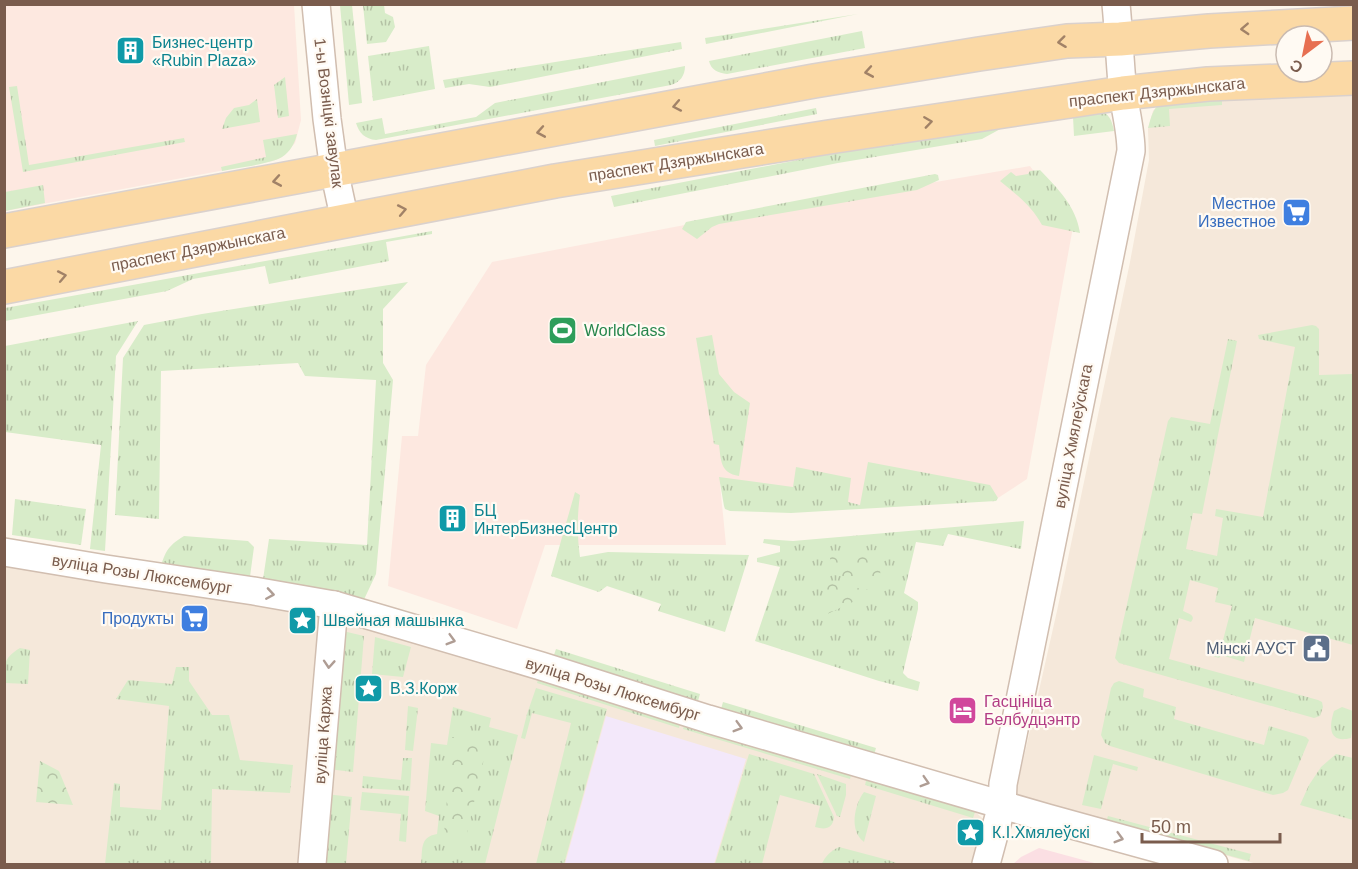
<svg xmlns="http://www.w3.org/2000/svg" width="1358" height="869" font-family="Arial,sans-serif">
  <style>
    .residential { fill: #f5e8da }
    .commercial { fill: #fde8e0 }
    .education { fill: #f3e8fa }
    .medical { fill: #fbdfe3 }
    .grass { fill: url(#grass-tufts) }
    .park { fill: url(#park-crowns) }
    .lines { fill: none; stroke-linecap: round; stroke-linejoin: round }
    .minor-casing { stroke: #d1beb0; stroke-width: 30 }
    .major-casing { stroke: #dad1cd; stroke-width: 36 }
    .minor { stroke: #fff; stroke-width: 27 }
    .major { stroke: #fbd9a5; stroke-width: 33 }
    .oneway { stroke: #a18267 }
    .oneway2 { stroke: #af9d94 }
    .labels { text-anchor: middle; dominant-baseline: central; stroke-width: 4.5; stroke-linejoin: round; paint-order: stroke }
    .culture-label { font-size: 16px; fill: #0d838f; stroke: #fffaf3; text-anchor: start }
    .street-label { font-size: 16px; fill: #7a5c4d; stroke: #fffaf3 }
    .shop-label { font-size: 16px; fill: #366cbe; stroke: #fffaf3; text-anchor: end }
    .leisure-label { font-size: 16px; fill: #27864d; stroke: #fffaf3; text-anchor: start }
    .service-label { font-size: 16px; fill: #4e5e75; stroke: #fffaf3; text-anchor: end }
    .hotel-label { font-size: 16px; fill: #b23c85; stroke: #fffaf3; text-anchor: start }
  </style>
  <defs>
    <pattern id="grass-tufts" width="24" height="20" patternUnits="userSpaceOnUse" patternTransform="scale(1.5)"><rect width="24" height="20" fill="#d8ecc9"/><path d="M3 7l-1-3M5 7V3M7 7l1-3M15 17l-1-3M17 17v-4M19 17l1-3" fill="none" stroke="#b4c2a5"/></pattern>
    <pattern id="park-crowns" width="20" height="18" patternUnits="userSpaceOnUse" patternTransform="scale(1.5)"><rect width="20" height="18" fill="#d8ecc9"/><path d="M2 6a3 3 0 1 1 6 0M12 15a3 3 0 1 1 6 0" fill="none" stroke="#b4c2a5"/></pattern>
  </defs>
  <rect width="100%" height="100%" fill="#fdf6ec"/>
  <!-- residential -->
  <g class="residential">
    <path d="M 1353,93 L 1353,864 L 1257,864 L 1024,800 L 1018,796 L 1016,792 L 1057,611 L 1130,262 L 1149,160 L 1148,129 L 1153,111 L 1158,105 L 1170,102 Z"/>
    <path d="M 5,559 L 316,612 L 320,624 L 297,864 L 5,864 Z"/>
    <path d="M 360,624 L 974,811 L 987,822 L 979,864 L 322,864 L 337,636 L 350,626 Z"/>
  </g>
  <!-- commercial -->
  <g class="commercial">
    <path d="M 5,5 L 294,5 L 301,120 L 295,143 L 282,157 L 273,161 L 5,211 Z"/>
    <path d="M 1030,166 L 1073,227 L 1027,479 L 998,498 L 860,505 L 720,484 L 726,545 L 545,545 L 517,629 L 388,586 L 402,436 L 418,436 L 426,365 L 492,262 L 695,223 Z"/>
  </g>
  <!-- education -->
  <path class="education" d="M 606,716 L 746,759 L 714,864 L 565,864 Z"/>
  <!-- medical -->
  <path class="medical" d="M 1039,848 L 1098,864 L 1013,864 L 1021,857 Z"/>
  <!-- grass -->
  <g class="grass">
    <path d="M 340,5 L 352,5 L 362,103 L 349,105 Z"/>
    <path d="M 363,5 L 384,5 L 385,13 L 393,17 L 395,27 L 386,42 L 367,44 Z"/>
    <path d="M 858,14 L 706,44 L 705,38 Z"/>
    <path d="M 862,31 L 865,48 L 727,74 C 718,73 711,70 709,61 Z"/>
    <path d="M 681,42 L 682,49 L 490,87 L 469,84 L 445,88 L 443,80 Z"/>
    <path d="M 429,46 L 435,89 L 373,101 L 368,56 Z"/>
    <path d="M 685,66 C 685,76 680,82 671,85 L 376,140 C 365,139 359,133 356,123 L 382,118 L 385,134 L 476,117 L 495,103 Z"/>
    <path d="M 285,77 L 289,116 L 278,118 L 274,85 Z"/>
    <path d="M 17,86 L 29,165 L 184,138 L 185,142 L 23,172 L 9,87 Z"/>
    <path d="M 257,99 L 260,122 L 222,129 L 226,118 L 234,108 L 249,105 Z"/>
    <path d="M 1222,100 L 1222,105 L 1169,109 L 1170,126 L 1148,128 C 1150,122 1152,110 1158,106 C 1168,100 1208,101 1222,100 Z"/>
    <path d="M 816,108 L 817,114 L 655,146 L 654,140 Z"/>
    <path d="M 1098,110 C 1109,113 1112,120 1114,131 L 1074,136 L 1073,117 L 1004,127 L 982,139 L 838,163 L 614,207 L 611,196 L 887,143 Z"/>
    <path d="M 297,134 C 295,143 290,152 282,157 C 271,164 236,168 222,171 L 221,167 L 266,157 L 263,140 Z"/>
    <path d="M 1040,170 C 1058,189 1076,206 1080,233 L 1042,225 C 1032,206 1016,194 1000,181 L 1011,172 L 1016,176 L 1028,174 L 1030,171 Z"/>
    <path d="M 935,174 L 938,175 L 939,180 L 917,190 L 719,224 L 712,227 L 697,239 L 682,229 L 686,222 Z"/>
    <path d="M 43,185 L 45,203 L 5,211 L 5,192 Z"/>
    <path d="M 432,231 L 432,234 L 386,242 L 389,261 L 269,284 L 265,266 L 193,279 L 167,291 L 5,321 L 5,308 Z"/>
    <path d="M 408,282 L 383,309 L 383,363 L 393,380 L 376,574 L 360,608 L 262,586 L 269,539 L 367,545 L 376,380 L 305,376 L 298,363 L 161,371 L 159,519 L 115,515 L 123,358 L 144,325 L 202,314 Z"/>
    <path d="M 138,321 L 116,356 L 105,551 L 90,549 L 101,445 L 5,432 L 5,346 Z"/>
    <path d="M 1312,325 L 1316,326 L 1319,329 L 1319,375 L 1353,374 L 1353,645 L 1255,618 L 1244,662 L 1221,655 L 1219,658 L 1210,655 L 1206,650 L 1206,647 L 1213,643 L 1222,644 L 1232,606 L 1215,602 L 1218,588 L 1190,580 L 1183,611 C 1187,613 1197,615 1191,622 L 1179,618 L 1169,659 L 1318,700 L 1322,702 L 1323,707 L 1320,716 L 1314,718 L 1119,663 L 1115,658 L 1168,421 L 1171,417 L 1210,424 L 1228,339 L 1237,341 L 1202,514 L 1193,513 L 1186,549 L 1217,556 L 1223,518 L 1215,516 L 1216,509 L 1263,517 L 1295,347 L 1259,339 L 1258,335 Z"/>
    <path d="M 712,335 L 719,374 L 734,392 L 750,403 L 739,476 C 720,473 721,460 719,445 L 714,444 L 696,338 Z"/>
    <path d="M 868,462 L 990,485 L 998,498 L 996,501 L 791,513 L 730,511 L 725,509 L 724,506 L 719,477 L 793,487 L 796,467 L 851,478 L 848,502 L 860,505 Z"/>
    <path d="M 575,492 L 580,495 C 577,516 577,536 580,557 L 608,552 L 749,555 L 725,632 L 658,611 L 661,604 L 607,586 L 599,592 L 551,576 Z"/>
    <path d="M 15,499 L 86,509 L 81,545 L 12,535 Z"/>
    <path d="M 1024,521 L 1021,549 L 948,534 L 943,546 L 916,542 L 904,593 L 918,602 L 918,609 L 903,673 L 908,678 L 920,682 L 918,691 L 879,681 L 755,641 L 780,567 L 757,562 L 757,558 L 780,552 L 780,546 L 763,543 L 764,539 L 793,541 Z"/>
    <path d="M 184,536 L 248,541 L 254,547 L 249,584 L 159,572 C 165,553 166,547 184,536 Z"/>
    <path d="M 343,631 L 364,636 L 353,772 L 328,769 Z"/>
    <path d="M 375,637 L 411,647 L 403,677 L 372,674 Z"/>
    <path d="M 20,648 L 30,650 L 28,684 L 5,683 C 4,665 3,658 20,648 Z"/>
    <path d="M 556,649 L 700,694 L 698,701 L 554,655 Z"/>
    <path d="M 176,667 L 189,667 L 189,681 L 212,715 L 229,715 L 240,760 L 293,765 L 290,793 L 212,789 L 211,864 L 105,864 L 114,783 L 120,784 L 120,807 L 161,810 L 169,706 L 116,699 L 128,680 L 172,684 Z"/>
    <path d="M 539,677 L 681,720 L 679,728 L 537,683 Z"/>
    <path d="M 1119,681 L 1144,689 L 1143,697 L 1176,707 L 1174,719 L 1264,745 L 1269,726 L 1306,737 L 1309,740 L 1288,790 L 1283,793 L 1273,795 L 1110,746 L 1105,743 L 1101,735 L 1111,688 L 1114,683 Z"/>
    <path d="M 536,688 L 607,709 L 564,864 L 536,864 L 571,723 L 532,713 L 525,739 L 521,738 L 527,714 Z"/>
    <path d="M 723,702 L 876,748 L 874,755 L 721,709 Z"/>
    <path d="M 408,706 L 418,708 L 413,751 L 405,750 Z"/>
    <path d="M 453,707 L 491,718 L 489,727 L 518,735 L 485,864 L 421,864 C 423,850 419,837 437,834 L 439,816 L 425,811 L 431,743 L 447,745 Z"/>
    <path d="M 1342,707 L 1353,711 L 1353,726 L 1351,738 C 1328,744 1329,726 1334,711 Z"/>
    <path d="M 685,722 L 852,772 L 850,779 L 683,729 Z"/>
    <path d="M 749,754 L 814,774 L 834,817 C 833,829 825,830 815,827 L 820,806 L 780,795 L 762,864 L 715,864 Z"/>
    <path d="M 1336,754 L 1353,758 L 1353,820 L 1300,805 L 1309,785 L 1321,767 Z"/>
    <path d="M 1094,755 L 1138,767 L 1137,771 L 1113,764 L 1101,809 L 1082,805 Z"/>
    <path d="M 403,758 L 412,758 L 410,791 L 362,788 L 363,776 L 401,780 Z"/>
    <path d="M 817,774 L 846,784 L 846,795 L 840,817 L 837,816 Z"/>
    <path d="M 867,777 L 965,807 L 975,812 L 973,818 L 865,785 Z"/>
    <path d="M 362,792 L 409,796 L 406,842 L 399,841 L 401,814 L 360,810 Z"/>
    <path d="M 864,792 L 876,796 L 864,842 C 849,831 854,805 864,792 Z"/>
    <path d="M 326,794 L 352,797 L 346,864 L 322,864 Z"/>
    <path d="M 1108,816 L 1251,854 L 1249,861 L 1106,822 Z"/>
    <path d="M 839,847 L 888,860 L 899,864 L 822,864 C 825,856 831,851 839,847 Z"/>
  </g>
  <!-- park -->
  <g class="park">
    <path d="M 883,550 L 879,583 L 858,580 L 857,588 L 876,591 L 823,616 L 826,583 L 851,587 L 851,578 L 828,574 L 831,552 Z"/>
    <path d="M 452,737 L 488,741 L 465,842 L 444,835 Z"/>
    <path d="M 40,761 L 59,771 L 73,805 L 36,802 Z"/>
  </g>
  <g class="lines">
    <defs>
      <g id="minor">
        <path d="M 316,4 L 327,119 L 334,170 L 345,221"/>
        <path d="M 4,552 L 106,569 L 254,591 L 334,605 L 541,666 L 708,719 L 1047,818 L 1214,864"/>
        <path d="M 312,864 L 334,605"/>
        <path d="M 986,864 L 1002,805 L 1003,784 L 1131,151 C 1131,132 1126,113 1123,94 C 1120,65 1119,34 1116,4"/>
      </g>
      <g id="major">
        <path d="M 4,231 L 814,81 L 979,54 L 1067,41 L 1120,39 L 1209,31 L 1354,23"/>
        <path d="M 4,287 L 345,221 L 555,181 L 829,137 L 1123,93 L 1208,84 L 1354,78"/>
      </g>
    </defs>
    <!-- minor casing -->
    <use href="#minor" class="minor-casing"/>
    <!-- major casing -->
    <use href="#major" class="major-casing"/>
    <!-- minor -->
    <use href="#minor" class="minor"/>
    <!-- major -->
    <use href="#major" class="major"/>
  </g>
  <!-- one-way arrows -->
  <defs><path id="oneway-chevron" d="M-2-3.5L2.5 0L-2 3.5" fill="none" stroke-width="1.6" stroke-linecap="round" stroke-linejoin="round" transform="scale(1.5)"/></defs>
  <g class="oneway">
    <use href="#oneway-chevron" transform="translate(1245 29) rotate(177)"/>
    <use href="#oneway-chevron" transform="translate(1062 42) rotate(173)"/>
    <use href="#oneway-chevron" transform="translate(869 72) rotate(170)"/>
    <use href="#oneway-chevron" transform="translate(677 106) rotate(169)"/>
    <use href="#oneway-chevron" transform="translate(928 122) rotate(-8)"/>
    <use href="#oneway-chevron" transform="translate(541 132) rotate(170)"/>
    <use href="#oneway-chevron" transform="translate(277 181) rotate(170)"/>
    <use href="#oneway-chevron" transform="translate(402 210) rotate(-11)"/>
    <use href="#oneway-chevron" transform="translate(62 276) rotate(-11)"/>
  </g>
  <g class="oneway2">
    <use href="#oneway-chevron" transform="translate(270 594) rotate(9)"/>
    <use href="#oneway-chevron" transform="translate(451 640) rotate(16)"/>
    <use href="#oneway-chevron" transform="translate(329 664) rotate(94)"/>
    <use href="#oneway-chevron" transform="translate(738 727) rotate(16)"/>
    <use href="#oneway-chevron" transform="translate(925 782) rotate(17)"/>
    <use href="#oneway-chevron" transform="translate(1119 838) rotate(16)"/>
  </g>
  <!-- icons -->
  <defs>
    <symbol id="building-square" viewBox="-11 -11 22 22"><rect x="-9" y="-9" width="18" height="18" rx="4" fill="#0f9aa8" stroke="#fffaf3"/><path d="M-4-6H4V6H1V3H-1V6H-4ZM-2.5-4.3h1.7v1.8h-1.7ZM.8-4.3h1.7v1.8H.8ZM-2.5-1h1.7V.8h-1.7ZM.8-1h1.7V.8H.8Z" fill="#fff"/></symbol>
    <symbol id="supermarket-square" viewBox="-11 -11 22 22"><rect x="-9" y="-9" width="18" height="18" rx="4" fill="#3f7fe0" stroke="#fffaf3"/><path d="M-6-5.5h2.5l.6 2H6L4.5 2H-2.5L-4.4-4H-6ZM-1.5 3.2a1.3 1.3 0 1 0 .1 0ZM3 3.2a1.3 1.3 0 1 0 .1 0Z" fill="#fff"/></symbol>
    <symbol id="stadium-square" viewBox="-11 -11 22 22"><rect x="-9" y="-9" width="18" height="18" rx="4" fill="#2e9e5b" stroke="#fffaf3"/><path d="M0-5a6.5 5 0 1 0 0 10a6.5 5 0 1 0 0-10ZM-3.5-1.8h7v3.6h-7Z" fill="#fff"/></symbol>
    <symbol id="sight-square" viewBox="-11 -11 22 22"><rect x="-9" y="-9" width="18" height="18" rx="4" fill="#0f9aa8" stroke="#fffaf3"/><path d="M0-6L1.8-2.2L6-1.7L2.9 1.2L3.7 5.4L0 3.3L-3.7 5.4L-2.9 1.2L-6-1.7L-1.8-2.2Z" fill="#fff"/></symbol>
    <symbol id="civic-square" viewBox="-11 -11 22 22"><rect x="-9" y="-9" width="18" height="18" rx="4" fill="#5c6f8a" stroke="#fffaf3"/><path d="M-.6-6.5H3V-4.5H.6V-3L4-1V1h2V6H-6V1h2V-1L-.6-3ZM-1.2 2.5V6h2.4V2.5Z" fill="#fff"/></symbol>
    <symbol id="hotel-square" viewBox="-11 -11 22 22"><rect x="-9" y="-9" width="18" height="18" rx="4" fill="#d1479c" stroke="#fffaf3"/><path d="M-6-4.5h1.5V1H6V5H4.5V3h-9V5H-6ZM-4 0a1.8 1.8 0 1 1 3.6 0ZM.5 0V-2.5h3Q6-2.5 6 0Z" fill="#fff"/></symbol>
  </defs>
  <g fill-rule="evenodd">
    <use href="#building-square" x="114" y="34" width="33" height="33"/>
    <use href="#supermarket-square" x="1280" y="196" width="33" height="33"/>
    <use href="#stadium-square" x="546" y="314" width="33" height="33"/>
    <use href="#building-square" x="436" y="502" width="33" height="33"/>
    <use href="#supermarket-square" x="178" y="602" width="33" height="33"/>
    <use href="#sight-square" x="286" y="604" width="33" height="33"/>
    <use href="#civic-square" x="1300" y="632" width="33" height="33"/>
    <use href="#sight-square" x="352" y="672" width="33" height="33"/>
    <use href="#hotel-square" x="946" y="694" width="33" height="33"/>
    <use href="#sight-square" x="954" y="816" width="33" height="33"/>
  </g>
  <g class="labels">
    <!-- culture labels -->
    <g class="culture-label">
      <text x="152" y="42">Бизнес-центр<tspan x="152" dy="18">«Rubin Plaza»</tspan></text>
      <text x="474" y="510">БЦ<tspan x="474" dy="18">ИнтерБизнесЦентр</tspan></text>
      <text x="323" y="620">Швейная машынка</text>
      <text x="390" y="688">В.З.Корж</text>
      <text x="992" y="832">К.І.Хмялеўскі</text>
    </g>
    <!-- street labels -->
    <g class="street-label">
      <text transform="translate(1157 92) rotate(-6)">праспект Дзяржынскага</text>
      <text transform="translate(329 113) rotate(83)">1-ы Возніцкі завулак</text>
      <text transform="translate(676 162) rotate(-9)">праспект Дзяржынскага</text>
      <text transform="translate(198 249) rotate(-11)">праспект Дзяржынскага</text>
      <text transform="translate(1073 436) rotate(-79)">вуліца Хмялеўскага</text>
      <text transform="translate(142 574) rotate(9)">вуліца Розы Люксембург</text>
      <text transform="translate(613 689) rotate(17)">вуліца Розы Люксембург</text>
      <text transform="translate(323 735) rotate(-86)">вуліца Каржа</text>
    </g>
    <!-- shop labels -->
    <g class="shop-label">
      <text x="1276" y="203">Местное<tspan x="1276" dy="18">Известное</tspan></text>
      <text x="174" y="618">Продукты</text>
    </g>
    <!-- leisure labels -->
    <g class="leisure-label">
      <text x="584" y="330">WorldClass</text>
    </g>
    <!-- service labels -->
    <g class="service-label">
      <text x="1296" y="648">Мінскі АУСТ</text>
    </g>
    <!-- hotel labels -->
    <g class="hotel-label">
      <text x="984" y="701">Гасцініца<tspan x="984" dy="18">Белбудцэнтр</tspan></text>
    </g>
  </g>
  <!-- border -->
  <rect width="1358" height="869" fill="none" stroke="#7a5c4d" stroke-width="12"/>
  <!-- north arrow -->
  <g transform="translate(1304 54) rotate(212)"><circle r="28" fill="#fffaf3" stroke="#cabbb1" stroke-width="1.5"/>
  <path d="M0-4.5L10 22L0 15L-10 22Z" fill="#e76f51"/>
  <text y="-9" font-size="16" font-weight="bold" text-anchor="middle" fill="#7a5c4d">С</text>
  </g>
  <!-- scale -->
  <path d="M1142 833v9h138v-9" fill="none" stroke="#7a5c4d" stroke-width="3"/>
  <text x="1151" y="833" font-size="18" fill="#7a5c4d" stroke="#fffaf3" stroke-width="4.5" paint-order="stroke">50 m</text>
</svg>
